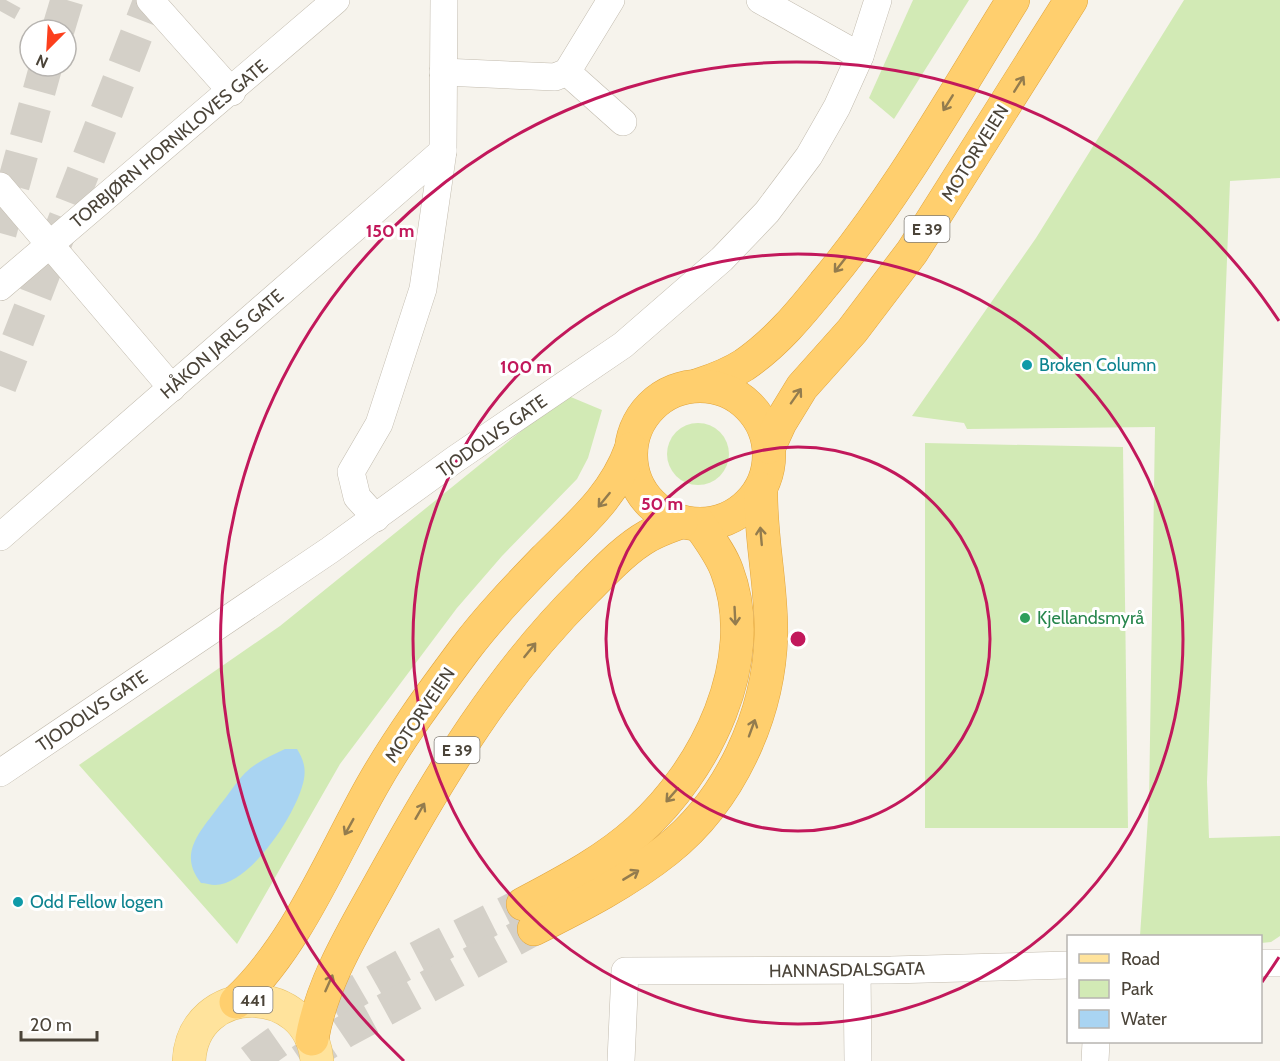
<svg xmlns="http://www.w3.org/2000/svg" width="1280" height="1061" font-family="Cabin,sans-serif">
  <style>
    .green { fill: #d2eab5 }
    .water { fill: #a9d4f2 }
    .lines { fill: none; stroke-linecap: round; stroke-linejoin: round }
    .highway-tunnel { stroke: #d4d0c8; stroke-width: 33; stroke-dasharray: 33 16; stroke-linecap: butt }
    .street-casing { stroke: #c2bbae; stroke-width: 28 }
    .primary-casing { stroke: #e6c16a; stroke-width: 34 }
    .highway-casing { stroke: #e0a43c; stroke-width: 34 }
    .street { stroke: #fff; stroke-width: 27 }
    .primary { stroke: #ffe39c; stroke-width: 33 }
    .highway { stroke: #ffcf6e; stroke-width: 33 }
    .oneway { stroke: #937c4e }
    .ring { fill: none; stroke: #c2185b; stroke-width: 3 }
    .culture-dot { fill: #0f9aa8; stroke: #fff; stroke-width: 2 }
    .leisure-dot { fill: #2e9e5b; stroke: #fff; stroke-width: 2 }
    .labels { text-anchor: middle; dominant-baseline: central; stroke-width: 6; stroke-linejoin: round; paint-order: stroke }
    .shield { fill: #fff; stroke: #817c74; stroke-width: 1.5 }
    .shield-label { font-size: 16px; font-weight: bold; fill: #4b4439 }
    .street-label { font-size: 18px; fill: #4b4439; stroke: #fff }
    .culture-label { font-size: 18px; fill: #0d838f; stroke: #fff; text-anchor: start }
    .leisure-label { font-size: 18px; fill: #27864d; stroke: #fff; text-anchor: start }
    .centre { fill: #c2185b; stroke: #fff; stroke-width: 3 }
    .ring-label { font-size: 18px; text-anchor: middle; font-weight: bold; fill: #c2185b; stroke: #fff; stroke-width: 6; stroke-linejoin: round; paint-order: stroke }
  </style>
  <rect width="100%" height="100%" fill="#f6f3ec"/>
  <!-- green -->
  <g class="green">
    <path d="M 913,0 L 969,0 L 894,119 L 869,98 Z"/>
    <path d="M 1184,0 L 1280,0 L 1280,178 L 1230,181 L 1207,782 L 1209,838 L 1280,836 L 1280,936 L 1271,942 L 1261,943 L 1260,936 L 1140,936 L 1149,802 L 1155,427 L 967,429 L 964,423 L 912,416 L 1036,238 Z"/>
    <path d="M 566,395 L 602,410 L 588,458 L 577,479 L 502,556 L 457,608 L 340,764 L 237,944 L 79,765 L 280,626 Z"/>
    <circle cx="698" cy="454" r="31"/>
    <path d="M 925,443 L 1123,447 L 1128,828 L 925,828 Z"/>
  </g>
  <!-- water -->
  <path class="water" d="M 285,749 L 297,749 C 303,759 306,767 304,779 C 298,812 251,884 215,885 C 211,885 205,883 201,883 C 177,853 201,831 219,806 C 228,796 235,783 245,773 C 256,762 271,756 285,749 Z"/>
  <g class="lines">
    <!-- highway-tunnel -->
    <g class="highway-tunnel">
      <path d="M 0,11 L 6,0"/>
      <path d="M 58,30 L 67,0"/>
      <path d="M 0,233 L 46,66"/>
      <path d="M 0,386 L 150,0"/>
      <path d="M 251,1061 C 335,997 429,951 523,904"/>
      <path d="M 301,1061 L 344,1032 L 534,929"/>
    </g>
    <defs>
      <g id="street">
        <path d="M 150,0 L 232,92"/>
        <path d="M 760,0 L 860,56"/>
        <path d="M 443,72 L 555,77 L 567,72 L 611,0"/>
        <path d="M 567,72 L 623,122"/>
        <path d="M 0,186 L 172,388"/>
        <path d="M 0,287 L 336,0"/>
        <path d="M 376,518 L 357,497 L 351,472 L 379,424 L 423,289 L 443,151 L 444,0"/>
        <path d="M 0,537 L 443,151"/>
        <path d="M 0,773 L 330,550 L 454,460 L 623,345 L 722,259 L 767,212 L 809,156 L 837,107 L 860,56 L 878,0"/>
        <path d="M 1260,963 L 1280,963"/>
        <path d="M 857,971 L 858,1061"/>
        <path d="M 621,1061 L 625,971 L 891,970 L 1068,965"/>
        <path d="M 1095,1061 L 1096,1042"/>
      </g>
      <path id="primary" d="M 189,1061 C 193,981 310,980 317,1061"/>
      <g id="highway">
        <path d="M 699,385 C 714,380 730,374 744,365 C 776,343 800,314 824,284 C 897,197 953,96 1013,0"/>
        <circle cx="700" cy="455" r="69"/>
        <path d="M 769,447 L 780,423 L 802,387 L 852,331 L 912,252 L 1071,0"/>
        <path d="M 523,904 C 564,882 605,861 639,830 C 705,771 761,661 727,571 C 721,554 709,539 699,524"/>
        <path d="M 534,929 C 580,906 627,882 667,850 C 730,800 769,715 771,635 C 772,586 760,539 761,489"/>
        <path d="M 236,1002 C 297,946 332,856 373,784 C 399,738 433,692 465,649 C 489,617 518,587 546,558 C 580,524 614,496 631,449"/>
        <path d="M 312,1039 C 322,981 355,929 383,878 C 441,773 501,674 586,590 C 605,571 625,549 648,536 C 658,530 670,526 681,522"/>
      </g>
    </defs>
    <!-- street casing -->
    <use href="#street" class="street-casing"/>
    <!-- primary casing -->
    <use href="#primary" class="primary-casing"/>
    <!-- highway casing -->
    <use href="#highway" class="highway-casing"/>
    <!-- street -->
    <use href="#street" class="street"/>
    <!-- primary -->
    <use href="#primary" class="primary"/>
    <!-- highway -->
    <use href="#highway" class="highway"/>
  </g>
  <!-- one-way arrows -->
  <defs><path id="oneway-shaft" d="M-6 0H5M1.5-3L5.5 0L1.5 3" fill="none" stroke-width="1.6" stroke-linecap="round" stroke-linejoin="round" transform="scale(1.5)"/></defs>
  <g class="oneway">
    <use href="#oneway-shaft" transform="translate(1019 84) rotate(-58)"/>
    <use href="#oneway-shaft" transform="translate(948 103) rotate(122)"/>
    <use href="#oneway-shaft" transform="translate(840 265) rotate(128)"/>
    <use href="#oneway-shaft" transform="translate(796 396) rotate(-55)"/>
    <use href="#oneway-shaft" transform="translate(604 500) rotate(129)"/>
    <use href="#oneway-shaft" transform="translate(761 536) rotate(-95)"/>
    <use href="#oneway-shaft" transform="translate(735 616) rotate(87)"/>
    <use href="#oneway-shaft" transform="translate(530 650) rotate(-51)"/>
    <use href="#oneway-shaft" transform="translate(752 728) rotate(-70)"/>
    <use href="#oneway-shaft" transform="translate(672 795) rotate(131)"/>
    <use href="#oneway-shaft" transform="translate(420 811) rotate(-60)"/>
    <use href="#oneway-shaft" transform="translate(349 827) rotate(119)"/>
    <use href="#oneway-shaft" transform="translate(631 875) rotate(-31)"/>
    <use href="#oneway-shaft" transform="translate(329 983) rotate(-66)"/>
  </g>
  <!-- distance rings -->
  <g class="ring">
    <circle cx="798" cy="639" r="192"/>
    <circle cx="798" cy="639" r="385"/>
    <path d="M1279 957A577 577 0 0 1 1262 982M404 1061A577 577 0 1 1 1279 321"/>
  </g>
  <!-- markers -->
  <g class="culture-dot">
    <circle cx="1027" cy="365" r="6"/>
    <circle cx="18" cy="902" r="6"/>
  </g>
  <circle class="leisure-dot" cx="1025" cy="618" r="6"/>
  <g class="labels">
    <!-- shield labels -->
    <g class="shield">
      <rect x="904.5" y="216" width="45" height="26" rx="4.5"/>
      <rect x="434.5" y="737" width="45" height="26" rx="4.5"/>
      <rect x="233.5" y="987" width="39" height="26" rx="4.5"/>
    </g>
    <g class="shield-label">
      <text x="927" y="229">E 39</text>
      <text x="457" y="750">E 39</text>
      <text x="253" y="1000">441</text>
    </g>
    <!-- street labels -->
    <g class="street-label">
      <text transform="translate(169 144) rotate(-40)">TORBJØRN HORNKLOVES GATE</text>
      <text transform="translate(975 153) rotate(-58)">MOTORVEIEN</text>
      <text transform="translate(222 344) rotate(-41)">HÅKON JARLS GATE</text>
      <text transform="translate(492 436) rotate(-35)">TJODOLVS GATE</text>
      <text transform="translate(92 711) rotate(-34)">TJODOLVS GATE</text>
      <text transform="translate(420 715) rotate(-56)">MOTORVEIEN</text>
      <text transform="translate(847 970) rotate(-1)">HANNASDALSGATA</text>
    </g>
    <!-- culture labels -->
    <g class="culture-label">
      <text x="1039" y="365">Broken Column</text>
      <text x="30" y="902">Odd Fellow logen</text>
    </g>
    <!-- leisure labels -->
    <g class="leisure-label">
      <text x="1037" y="618">Kjellandsmyrå</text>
    </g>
  </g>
  <circle cx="798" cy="639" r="9" class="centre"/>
  <g class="ring-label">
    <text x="390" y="237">150 m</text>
    <text x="526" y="373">100 m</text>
    <text x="662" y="510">50 m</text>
  </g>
  <!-- legend -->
  <rect x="1067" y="935" width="195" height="108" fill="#ffffff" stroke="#b7b4b0" stroke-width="1.5"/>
  <rect x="1079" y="954" width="30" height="9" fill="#ffe39c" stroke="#b7b4b0" stroke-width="1.5"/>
  <text x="1121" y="965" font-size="18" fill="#4b4439">Road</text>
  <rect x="1079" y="980" width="30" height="18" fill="#d2eab5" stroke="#b7b4b0" stroke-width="1.5"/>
  <text x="1121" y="995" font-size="18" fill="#4b4439">Park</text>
  <rect x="1079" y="1010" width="30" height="18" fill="#a9d4f2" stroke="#b7b4b0" stroke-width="1.5"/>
  <text x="1121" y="1025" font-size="18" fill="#4b4439">Water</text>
  <!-- north arrow -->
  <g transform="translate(48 48) rotate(204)"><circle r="28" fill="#ffffff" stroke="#b7b4b0" stroke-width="1.5"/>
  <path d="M0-4.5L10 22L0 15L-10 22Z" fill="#fc3f1d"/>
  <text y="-9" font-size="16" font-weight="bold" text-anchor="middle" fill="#4b4439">N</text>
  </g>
  <!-- scale -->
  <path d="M21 1031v9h76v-9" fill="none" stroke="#4b4439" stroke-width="3"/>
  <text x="30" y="1031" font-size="18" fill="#4b4439" stroke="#ffffff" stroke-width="4.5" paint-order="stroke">20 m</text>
</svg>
